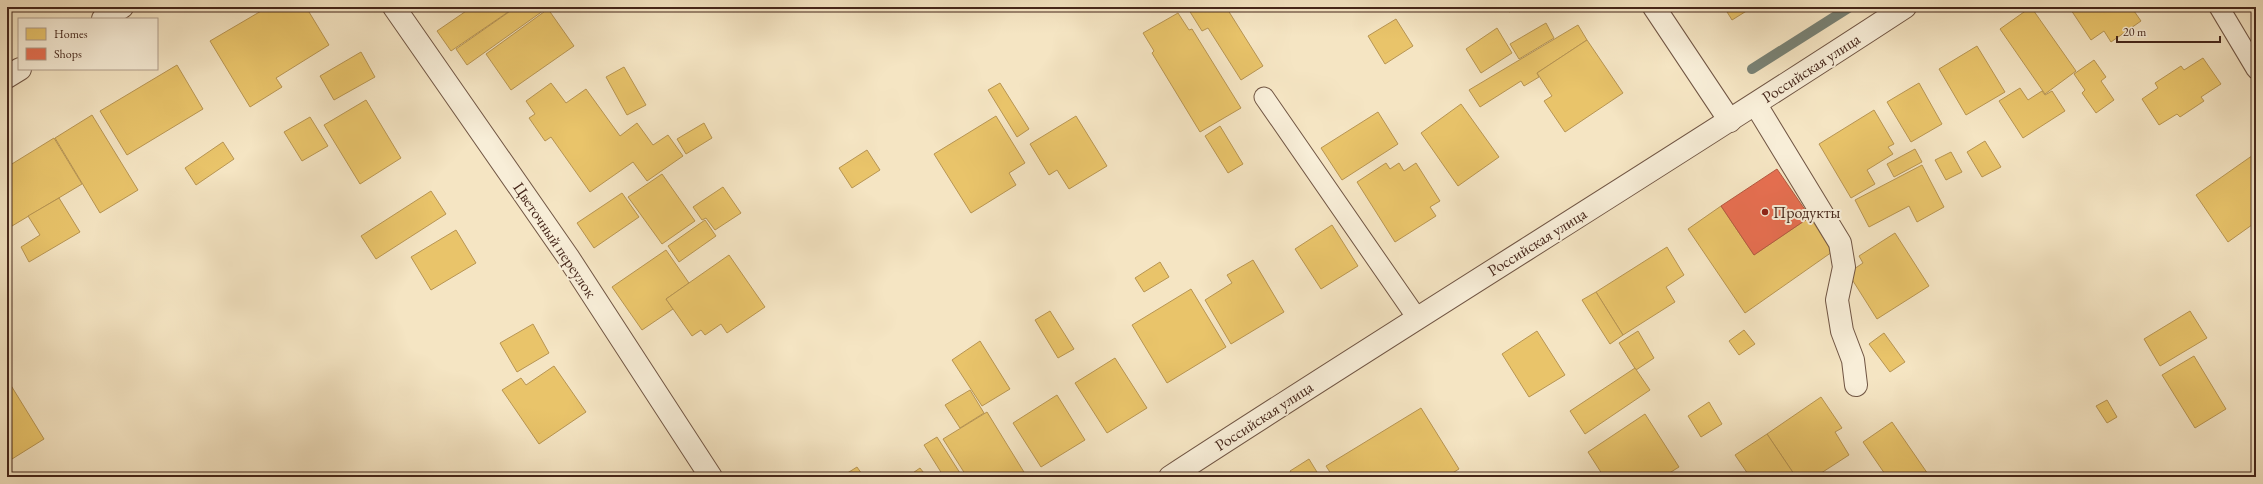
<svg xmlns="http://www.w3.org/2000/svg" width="2263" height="484" font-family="'EB Garamond',serif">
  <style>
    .homes { fill: #e9c46a; stroke: #b89552 }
    .shops { fill: #e76f51; stroke: #b65940 }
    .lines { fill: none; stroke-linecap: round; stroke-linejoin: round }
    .stream { stroke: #798275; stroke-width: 10 }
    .service-casing { stroke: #715644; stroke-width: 21 }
    .minor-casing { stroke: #715644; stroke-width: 24 }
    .service { stroke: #f8eed8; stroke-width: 19 }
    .minor { stroke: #f8eed8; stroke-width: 22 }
    .poi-dot { fill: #8f2418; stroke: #f8eed8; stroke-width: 1.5 }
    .labels { text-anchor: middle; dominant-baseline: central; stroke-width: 4; stroke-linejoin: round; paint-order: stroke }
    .street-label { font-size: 16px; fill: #45261a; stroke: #f8eed8 }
    .poi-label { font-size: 16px; fill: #45261a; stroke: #f8eed8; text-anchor: start }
  </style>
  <rect width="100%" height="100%" fill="#f5e5c3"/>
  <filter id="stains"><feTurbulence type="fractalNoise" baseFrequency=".005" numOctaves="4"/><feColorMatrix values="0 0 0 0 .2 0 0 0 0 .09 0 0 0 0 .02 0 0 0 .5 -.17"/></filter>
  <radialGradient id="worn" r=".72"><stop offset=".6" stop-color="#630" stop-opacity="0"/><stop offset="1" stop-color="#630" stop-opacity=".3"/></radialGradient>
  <!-- homes -->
  <g class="homes">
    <path d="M 268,7 L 306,7 L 329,45 L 276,78 L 282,87 L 250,107 L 210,41 Z"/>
    <path d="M 472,7 L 509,7 L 511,10 L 451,51 L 437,31 Z"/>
    <path d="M 516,7 L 547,8 L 467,65 L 456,49 Z"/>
    <path d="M 1187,7 L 1226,7 L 1263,66 L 1241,80 L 1208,28 L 1202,31 Z"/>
    <path d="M 1506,7 L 1518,7 L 1509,12 Z"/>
    <path d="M 1724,7 L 1753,7 L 1732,20 Z"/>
    <path d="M 2031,7 L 2076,71 L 2045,94 L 2000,29 Z"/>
    <path d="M 2069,7 L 2140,7 L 2134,11 L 2141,21 L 2111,42 L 2104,31 L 2091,40 Z"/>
    <path d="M 548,9 L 574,46 L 511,90 L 486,54 Z"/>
    <path d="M 1178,13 L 1189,30 L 1192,29 L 1241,108 L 1200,132 L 1152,53 L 1154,51 L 1143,33 Z"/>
    <path d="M 1396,19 L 1413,46 L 1385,64 L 1368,36 Z"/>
    <path d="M 1546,23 L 1554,38 L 1519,59 L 1510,44 Z"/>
    <path d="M 1578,25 L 1587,40 L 1537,73 L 1539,77 L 1524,86 L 1521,81 L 1480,107 L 1469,90 Z"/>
    <path d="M 1497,28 L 1512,53 L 1481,73 L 1466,49 Z"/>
    <path d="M 1587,40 L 1623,93 L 1565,132 L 1544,101 L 1552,96 L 1537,73 Z"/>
    <path d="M 1977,46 L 2005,92 L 1966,115 L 1939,69 Z"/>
    <path d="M 361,52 L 375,77 L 334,100 L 320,76 Z"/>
    <path d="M 2203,58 L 2221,84 L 2201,97 L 2204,101 L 2180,117 L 2177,114 L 2159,125 L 2142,99 L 2158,88 L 2155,83 L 2181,66 L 2184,70 Z"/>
    <path d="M 2094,60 L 2106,77 L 2101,81 L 2114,100 L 2096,113 L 2082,93 L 2085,90 L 2074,74 Z"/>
    <path d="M 177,65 L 203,109 L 127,155 L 100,111 Z"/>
    <path d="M 624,67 L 646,105 L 627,115 L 606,77 Z"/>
    <path d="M 551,83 L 566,103 L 586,89 L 620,136 L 637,123 L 653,145 L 668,135 L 683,156 L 647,181 L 633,162 L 590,192 L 551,137 L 545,141 L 529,118 L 535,114 L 526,101 Z"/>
    <path d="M 1000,83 L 1029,129 L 1017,137 L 988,90 Z"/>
    <path d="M 1919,83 L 1942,124 L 1911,142 L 1887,102 Z"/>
    <path d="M 2020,88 L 2028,100 L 2042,91 L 2045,95 L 2052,91 L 2065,111 L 2023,138 L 1999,101 Z"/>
    <path d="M 366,100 L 401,158 L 360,184 L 324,125 Z"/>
    <path d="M 1461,104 L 1499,157 L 1458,186 L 1421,133 Z"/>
    <path d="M 1874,110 L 1894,144 L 1888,147 L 1893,154 L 1867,170 L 1875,184 L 1851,198 L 1819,144 Z"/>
    <path d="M 1378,112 L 1398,144 L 1342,180 L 1321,148 Z"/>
    <path d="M 92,115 L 138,190 L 100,213 L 55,138 Z"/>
    <path d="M 996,116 L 1025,163 L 1009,173 L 1016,185 L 971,213 L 934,154 Z"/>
    <path d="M 1076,116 L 1107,166 L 1069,189 L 1057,170 L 1049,175 L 1030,144 Z"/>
    <path d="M 310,117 L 328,146 L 302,161 L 284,132 Z"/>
    <path d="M 704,123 L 712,138 L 686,154 L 677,139 Z"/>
    <path d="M 1220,126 L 1243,164 L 1228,173 L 1205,136 Z"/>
    <path d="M 54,138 L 82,184 L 7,229 L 7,167 Z"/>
    <path d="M 1985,141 L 2001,167 L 1982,177 L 1967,152 Z"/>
    <path d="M 223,142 L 234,159 L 196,185 L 185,168 Z"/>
    <path d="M 1915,149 L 1922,162 L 1894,177 L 1887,164 Z"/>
    <path d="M 867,150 L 880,170 L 852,188 L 839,168 Z"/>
    <path d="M 1951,152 L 1962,172 L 1946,180 L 1935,160 Z"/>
    <path d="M 2256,153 L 2256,222 L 2228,242 L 2196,195 Z"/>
    <path d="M 1386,163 L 1390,169 L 1399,163 L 1404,171 L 1416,163 L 1440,201 L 1430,207 L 1436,216 L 1395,242 L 1357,182 Z"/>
    <path d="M 1922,165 L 1944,207 L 1917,222 L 1909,206 L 1869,227 L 1855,200 Z"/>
    <path d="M 662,174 L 695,221 L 662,244 L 628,197 Z"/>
    <path d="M 723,187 L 741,213 L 715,230 L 706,218 L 702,220 L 693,207 Z"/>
    <path d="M 431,191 L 446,214 L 376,259 L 361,236 Z"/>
    <path d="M 622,193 L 639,217 L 594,248 L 577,223 Z"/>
    <path d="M 59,198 L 80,232 L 29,262 L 21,247 L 40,235 L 28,216 Z"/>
    <path d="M 1721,206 L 1754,255 L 1810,217 L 1832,252 L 1745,313 L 1688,229 Z"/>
    <path d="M 705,220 L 716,236 L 679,262 L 668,246 Z"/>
    <path d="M 1332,225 L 1358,266 L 1321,289 L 1295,249 Z"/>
    <path d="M 456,230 L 476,263 L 431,290 L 411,257 Z"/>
    <path d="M 1895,233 L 1929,286 L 1877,319 L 1848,273 L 1863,263 L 1859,256 Z"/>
    <path d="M 1667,247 L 1684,275 L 1666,287 L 1675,302 L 1623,335 L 1596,292 Z"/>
    <path d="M 666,250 L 689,283 L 666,299 L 673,309 L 642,330 L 612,287 Z"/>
    <path d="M 729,255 L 765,307 L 727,333 L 721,324 L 705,335 L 701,330 L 692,336 L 666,299 Z"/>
    <path d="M 1253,260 L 1284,312 L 1231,344 L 1205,300 L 1232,283 L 1227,275 Z"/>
    <path d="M 1160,262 L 1169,277 L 1144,292 L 1135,278 Z"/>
    <path d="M 1191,289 L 1226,347 L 1167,383 L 1132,325 Z"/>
    <path d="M 1596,292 L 1623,335 L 1610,344 L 1582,300 Z"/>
    <path d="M 1050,311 L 1074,349 L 1058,358 L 1035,320 Z"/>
    <path d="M 2190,311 L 2207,338 L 2160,366 L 2144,339 Z"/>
    <path d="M 533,324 L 549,353 L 517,372 L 500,343 Z"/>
    <path d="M 1744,330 L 1755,344 L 1739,355 L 1729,341 Z"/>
    <path d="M 1537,331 L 1565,375 L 1529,397 L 1502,354 Z"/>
    <path d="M 1638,331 L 1654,358 L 1636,370 L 1619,343 Z"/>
    <path d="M 1884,333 L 1905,362 L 1890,372 L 1869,344 Z"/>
    <path d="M 980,341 L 1010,389 L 982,406 L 952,360 Z"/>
    <path d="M 2194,356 L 2226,409 L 2195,428 L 2162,375 Z"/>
    <path d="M 1115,358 L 1147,408 L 1107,433 L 1075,383 Z"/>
    <path d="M 554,366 L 586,412 L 539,444 L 502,390 L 521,378 L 526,385 Z"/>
    <path d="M 1635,368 L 1650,390 L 1585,434 L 1570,411 Z"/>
    <path d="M 7,379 L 44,439 L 12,459 L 7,451 L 7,443 L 10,442 L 7,438 Z"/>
    <path d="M 970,390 L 984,413 L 960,428 L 945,405 Z"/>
    <path d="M 1057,395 L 1085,440 L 1041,467 L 1013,423 Z"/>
    <path d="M 1821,397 L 1842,428 L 1835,432 L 1849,455 L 1815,477 L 1796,477 L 1767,434 Z"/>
    <path d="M 2107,400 L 2117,417 L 2107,423 L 2096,406 Z"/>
    <path d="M 1709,402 L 1722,424 L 1701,437 L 1688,416 Z"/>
    <path d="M 1421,408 L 1459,469 L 1446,477 L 1333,477 L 1326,466 Z"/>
    <path d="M 987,412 L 1027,477 L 967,477 L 943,439 Z"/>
    <path d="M 1645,414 L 1679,467 L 1663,477 L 1604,477 L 1588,452 Z"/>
    <path d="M 1892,422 L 1930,477 L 1887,477 L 1863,442 Z"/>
    <path d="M 1767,434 L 1796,477 L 1771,477 L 1768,474 L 1764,477 L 1750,477 L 1735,455 Z"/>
    <path d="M 937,437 L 960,473 L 954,477 L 944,477 L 924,445 Z"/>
    <path d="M 1309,459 L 1320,477 L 1294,477 L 1290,471 Z"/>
    <path d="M 857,467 L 864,477 L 841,477 Z"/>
    <path d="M 920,468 L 927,477 L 907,477 Z"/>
  </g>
  <!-- shops -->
  <path class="shops" d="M 1777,169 L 1810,217 L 1754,255 L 1721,206 Z"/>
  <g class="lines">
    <!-- stream -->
    <path class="stream" d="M 1752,69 L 1850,7"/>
    <defs>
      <g id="service">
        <path d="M 2219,7 L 2256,69"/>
        <path d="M 1264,97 L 1417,318"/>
      </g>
      <g id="minor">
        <path d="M 394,7 L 568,257 L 711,477"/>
        <path d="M 1654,7 L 1730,121"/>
        <path d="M 103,19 L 122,7"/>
        <path d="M 7,77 L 20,69"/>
        <path d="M 1756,105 L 1840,243 L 1844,267 L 1837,300 L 1842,331 L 1853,360 L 1856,385"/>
        <path d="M 1170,477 C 1414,318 1662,166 1905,7"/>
      </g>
    </defs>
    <!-- service casing -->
    <use href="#service" class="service-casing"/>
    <!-- minor casing -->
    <use href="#minor" class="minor-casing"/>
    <!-- service -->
    <use href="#service" class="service"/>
    <!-- minor -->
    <use href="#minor" class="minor"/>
  </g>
  <!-- markers -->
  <circle class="poi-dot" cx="1765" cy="212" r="4"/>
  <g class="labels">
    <!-- street labels -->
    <g class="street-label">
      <text transform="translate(1811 68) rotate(-33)">Российская улица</text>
      <text transform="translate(555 240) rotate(56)">Цветочный переулок</text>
      <text transform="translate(1537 242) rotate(-32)">Российская улица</text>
      <text transform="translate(1264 416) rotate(-33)">Российская улица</text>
    </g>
    <!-- poi labels -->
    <g class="poi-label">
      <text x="1773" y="212">Продукты</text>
    </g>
  </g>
  <!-- margin -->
  <rect width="2263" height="484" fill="none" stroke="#f5e5c3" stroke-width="24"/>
  <rect x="8" y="8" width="2247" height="468" fill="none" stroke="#45261a" stroke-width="2"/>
  <rect x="12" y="12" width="2239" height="460" fill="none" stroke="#45261a"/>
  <!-- legend -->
  <rect x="18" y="18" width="140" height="52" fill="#f8eed8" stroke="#b09e8c"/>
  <rect x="26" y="28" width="20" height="12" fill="#e9c46a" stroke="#b09e8c"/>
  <text x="54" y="38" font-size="12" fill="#45261a">Homes</text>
  <rect x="26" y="48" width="20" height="12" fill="#e76f51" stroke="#b09e8c"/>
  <text x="54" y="58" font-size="12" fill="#45261a">Shops</text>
  <!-- scale -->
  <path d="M2117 36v6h103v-6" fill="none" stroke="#45261a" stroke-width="2"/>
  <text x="2123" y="36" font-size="12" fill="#45261a" stroke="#f8eed8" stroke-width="3" paint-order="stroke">20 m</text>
  <rect width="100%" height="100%" filter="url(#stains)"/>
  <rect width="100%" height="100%" fill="url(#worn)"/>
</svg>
